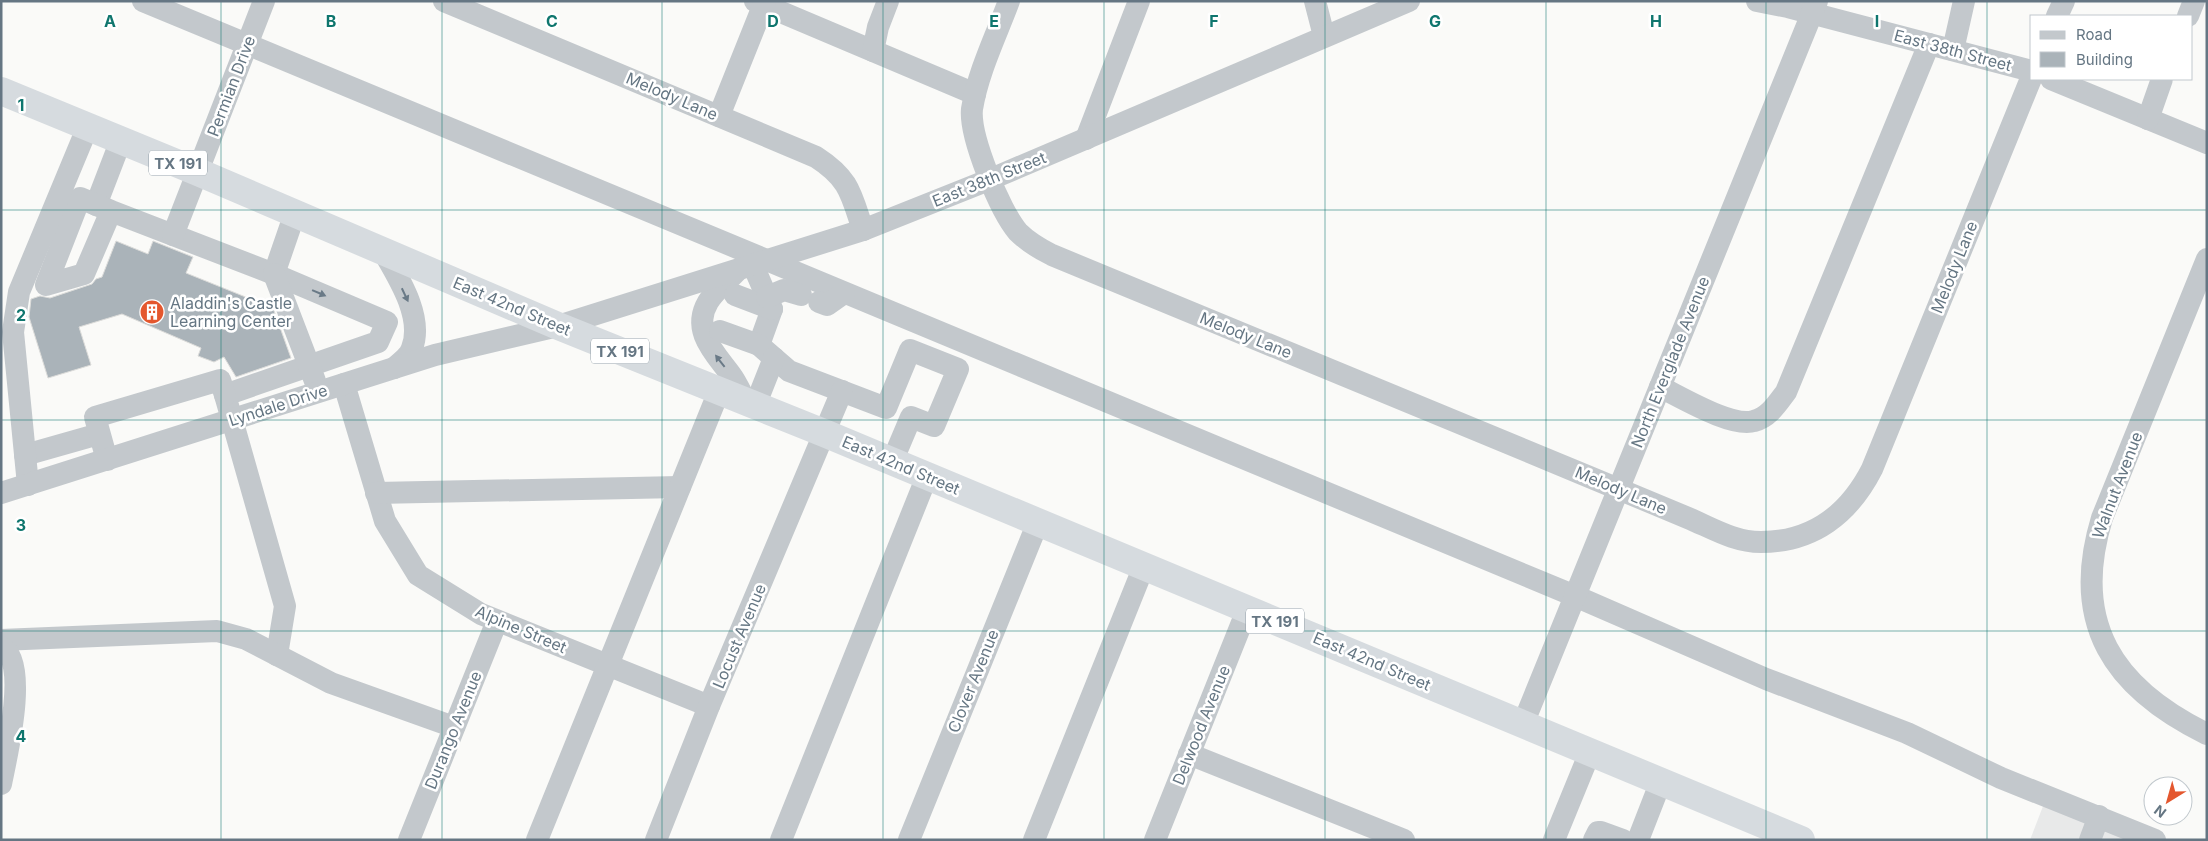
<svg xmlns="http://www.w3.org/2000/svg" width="2208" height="841" font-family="Inter,sans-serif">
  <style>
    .built { fill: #e8e9e9 }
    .building { fill: #aab3b9; stroke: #dcdcda }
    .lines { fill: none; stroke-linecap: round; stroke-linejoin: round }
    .minor { stroke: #c3c8cc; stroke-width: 22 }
    .highway { stroke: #d6dbdf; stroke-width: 28 }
    .oneway { fill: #6a7a87 }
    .grid { fill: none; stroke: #0f766e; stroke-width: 1; stroke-opacity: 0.55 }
    .labels { text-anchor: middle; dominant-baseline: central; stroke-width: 5; stroke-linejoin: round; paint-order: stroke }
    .shield { fill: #fff; stroke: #939fa8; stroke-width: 1 }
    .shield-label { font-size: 15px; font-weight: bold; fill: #657683 }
    .street-label { font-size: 16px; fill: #657683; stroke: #fff }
    .poi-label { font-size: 16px; fill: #657683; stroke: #fff; text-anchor: start }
    .grid-label { font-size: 16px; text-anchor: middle; font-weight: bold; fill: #0f766e; stroke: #fff; stroke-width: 5; stroke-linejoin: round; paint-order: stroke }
  </style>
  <rect width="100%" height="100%" fill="#fafaf8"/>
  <!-- built -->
  <path class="built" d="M 2045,801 L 2140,840 L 2030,840 Z"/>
  <!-- building -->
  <path class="building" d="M 116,241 L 148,254 L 153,241 L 193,257 L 186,273 L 273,308 L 291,358 L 236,377 L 224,357 L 214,362 L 198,356 L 201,348 L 122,314 L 79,327 L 91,365 L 48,378 L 29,317 L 31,299 L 40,296 L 50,298 L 92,284 L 96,279 L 102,277 Z"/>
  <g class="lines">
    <!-- minor -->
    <g class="minor">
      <path d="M 143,1 L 1575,596 L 1766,679 L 1907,733 L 2001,778 L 2155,840"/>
      <path d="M 444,1 L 816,157 C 850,179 851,194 863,230"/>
      <path d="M 755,1 L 975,94"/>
      <path d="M 1009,1 C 996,36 978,72 972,109 C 969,136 1000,211 1018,232 C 1028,242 1040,249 1052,255 C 1231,329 1409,402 1587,476 C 1621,490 1655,504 1688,518 C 1712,528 1734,542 1761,542 C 1813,542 1849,514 1872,469 L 2032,76"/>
      <path d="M 1315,1 L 1324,36"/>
      <path d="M 1757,1 L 1788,7 L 2032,71"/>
      <path d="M 2057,16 L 2064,1"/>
      <path d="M 2188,16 L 2194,1"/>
      <path d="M 1953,50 L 1964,1"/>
      <path d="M 873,51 L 878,27 L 888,1"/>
      <path d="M 2051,79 L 2207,143"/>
      <path d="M 719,116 L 765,1"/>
      <path d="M 2148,119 L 2162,79"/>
      <path d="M 1086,139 L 1139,1"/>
      <path d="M 96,205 L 121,140"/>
      <path d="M 111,211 L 80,198 L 46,285 L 84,274 L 111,211 L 274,274 L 295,213"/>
      <path d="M 173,235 L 264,1"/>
      <path d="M 383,251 C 398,277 424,317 412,348 C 410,356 400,363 394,368"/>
      <path d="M 2207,259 L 2102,518 C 2070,623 2113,688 2207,734"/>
      <path d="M 753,265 L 772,309 L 759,345"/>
      <path d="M 737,271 C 728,281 715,290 708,302 C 691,331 715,353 731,375 C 737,383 741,393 746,402"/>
      <path d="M 274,274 L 387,322 L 378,342 L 225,395 L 285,606 L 277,655"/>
      <path d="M 274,274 L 315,381"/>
      <path d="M 735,295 L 772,309"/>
      <path d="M 767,297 L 784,290 L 801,295"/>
      <path d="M 819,302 L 827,305 L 844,293"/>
      <path d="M 720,331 L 759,345 L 789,371 L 886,408 L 910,350 L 958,369 L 934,426 L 911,417 L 892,462"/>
      <path d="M 344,384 L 385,521 L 418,575 L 481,614 L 709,706"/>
      <path d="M 1660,387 C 1681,397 1732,428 1754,421 C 1769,417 1777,404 1786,392 L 1929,44"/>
      <path d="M 755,406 L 774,358"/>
      <path d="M 25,455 L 99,434"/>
      <path d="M 107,460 L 95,417 L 220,380 L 225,395"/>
      <path d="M 28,485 L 13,332 L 19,292 L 88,126"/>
      <path d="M 1,493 L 435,355 L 558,326 L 863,230 L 991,179 L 1409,1"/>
      <path d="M 376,493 L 680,487"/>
      <path d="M 1,640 L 217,631 L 246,639 L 331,683 L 454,727"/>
      <path d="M 1,647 C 30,661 6,758 1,784"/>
      <path d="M 1523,724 L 1817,1"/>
      <path d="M 1189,754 L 1404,840"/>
      <path d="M 409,840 L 497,621"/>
      <path d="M 537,840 L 719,391"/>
      <path d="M 656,840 L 709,706 L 842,391"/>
      <path d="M 781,840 L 927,476"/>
      <path d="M 909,840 L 1038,522"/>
      <path d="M 1034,840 L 1144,566"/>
      <path d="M 1155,840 L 1247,610"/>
      <path d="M 1554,840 L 1590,752"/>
      <path d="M 1594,840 L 1598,832 L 1601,832 L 1623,840"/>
      <path d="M 1638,840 L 1661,781"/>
      <path d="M 2090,840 L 2099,816"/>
    </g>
    <!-- highway -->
    <path class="highway" d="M 1,91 L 198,172 L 558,326 L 824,433 L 1801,840"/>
  </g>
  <!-- one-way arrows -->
  <defs><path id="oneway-solid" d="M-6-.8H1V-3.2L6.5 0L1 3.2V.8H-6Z" transform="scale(1.25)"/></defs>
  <g class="oneway">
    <use href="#oneway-solid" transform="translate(319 293) rotate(23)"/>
    <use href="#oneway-solid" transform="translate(405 295) rotate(65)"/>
    <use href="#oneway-solid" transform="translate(720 361) rotate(-128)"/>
  </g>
  <!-- grid -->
  <path class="grid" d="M 221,1 L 221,840M 442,1 L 442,840M 662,1 L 662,840M 883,1 L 883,840M 1104,1 L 1104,840M 1325,1 L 1325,840M 1546,1 L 1546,840M 1766,1 L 1766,840M 1987,1 L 1987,840M 1,210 L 2207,210M 1,420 L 2207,420M 1,631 L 2207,631"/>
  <!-- icons -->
  <defs>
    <symbol id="building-disc" viewBox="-11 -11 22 22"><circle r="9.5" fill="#e4572e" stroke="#fff"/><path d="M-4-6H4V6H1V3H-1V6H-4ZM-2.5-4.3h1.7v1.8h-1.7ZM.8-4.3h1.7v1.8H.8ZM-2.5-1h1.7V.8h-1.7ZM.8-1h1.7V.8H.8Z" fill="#fff"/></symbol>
  </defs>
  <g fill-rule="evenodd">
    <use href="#building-disc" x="138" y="298" width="28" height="28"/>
  </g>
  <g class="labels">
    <!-- shield labels -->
    <g class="shield">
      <rect x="149" y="150.5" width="58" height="25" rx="4"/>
      <rect x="591" y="338.5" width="58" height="25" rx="4"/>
      <rect x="1246" y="608.5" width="58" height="25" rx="4"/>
    </g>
    <g class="shield-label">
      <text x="178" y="163">TX 191</text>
      <text x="620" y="351">TX 191</text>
      <text x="1275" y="621">TX 191</text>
    </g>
    <!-- street labels -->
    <g class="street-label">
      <text transform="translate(1953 50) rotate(15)">East 38th Street</text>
      <text transform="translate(231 86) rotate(-69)">Permian Drive</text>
      <text transform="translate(672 96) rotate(23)">Melody Lane</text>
      <text transform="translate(989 179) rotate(-22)">East 38th Street</text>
      <text transform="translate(1954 267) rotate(-68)">Melody Lane</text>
      <text transform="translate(512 306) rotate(23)">East 42nd Street</text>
      <text transform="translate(1246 335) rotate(22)">Melody Lane</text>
      <text transform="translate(1670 362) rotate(-68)">North Everglade Avenue</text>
      <text transform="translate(278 405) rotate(-18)">Lyndale Drive</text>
      <text transform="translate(901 465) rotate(23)">East 42nd Street</text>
      <text transform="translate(2117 485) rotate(-69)">Walnut Avenue</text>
      <text transform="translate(1621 490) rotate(23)">Melody Lane</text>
      <text transform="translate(521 629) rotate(23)">Alpine Street</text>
      <text transform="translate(739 636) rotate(-67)">Locust Avenue</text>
      <text transform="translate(1372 661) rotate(23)">East 42nd Street</text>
      <text transform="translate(973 681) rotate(-68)">Clover Avenue</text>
      <text transform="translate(1201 725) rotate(-68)">Delwood Avenue</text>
      <text transform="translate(453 730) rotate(-68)">Durango Avenue</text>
    </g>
    <!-- poi labels -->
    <g class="poi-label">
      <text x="170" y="303">Aladdin's Castle<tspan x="170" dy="18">Learning Center</tspan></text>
    </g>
  </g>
  <g class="grid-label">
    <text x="110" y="27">A</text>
    <text x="331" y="27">B</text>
    <text x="552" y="27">C</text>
    <text x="773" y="27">D</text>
    <text x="994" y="27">E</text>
    <text x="1214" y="27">F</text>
    <text x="1435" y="27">G</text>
    <text x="1656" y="27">H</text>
    <text x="1877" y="27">I</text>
    <text x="21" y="111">1</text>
    <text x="21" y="321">2</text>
    <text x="21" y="531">3</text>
    <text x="21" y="742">4</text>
  </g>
  <!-- border -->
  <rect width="2208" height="841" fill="none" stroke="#657683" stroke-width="5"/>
  <!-- legend -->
  <rect x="2030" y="15" width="162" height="65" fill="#ffffff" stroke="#c1c8cd"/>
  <rect x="2040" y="31" width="25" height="8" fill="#c3c8cc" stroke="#c1c8cd"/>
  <text x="2076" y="40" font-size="15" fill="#657683">Road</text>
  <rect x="2040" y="52" width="25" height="15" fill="#aab3b9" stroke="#c1c8cd"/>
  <text x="2076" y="65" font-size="15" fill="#657683">Building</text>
  <!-- north arrow -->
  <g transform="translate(2168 801) rotate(217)"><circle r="24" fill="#ffffff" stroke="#c1c8cd"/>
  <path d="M0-4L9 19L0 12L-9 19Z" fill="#e4572e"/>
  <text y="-8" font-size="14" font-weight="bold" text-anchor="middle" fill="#657683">N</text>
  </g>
</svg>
